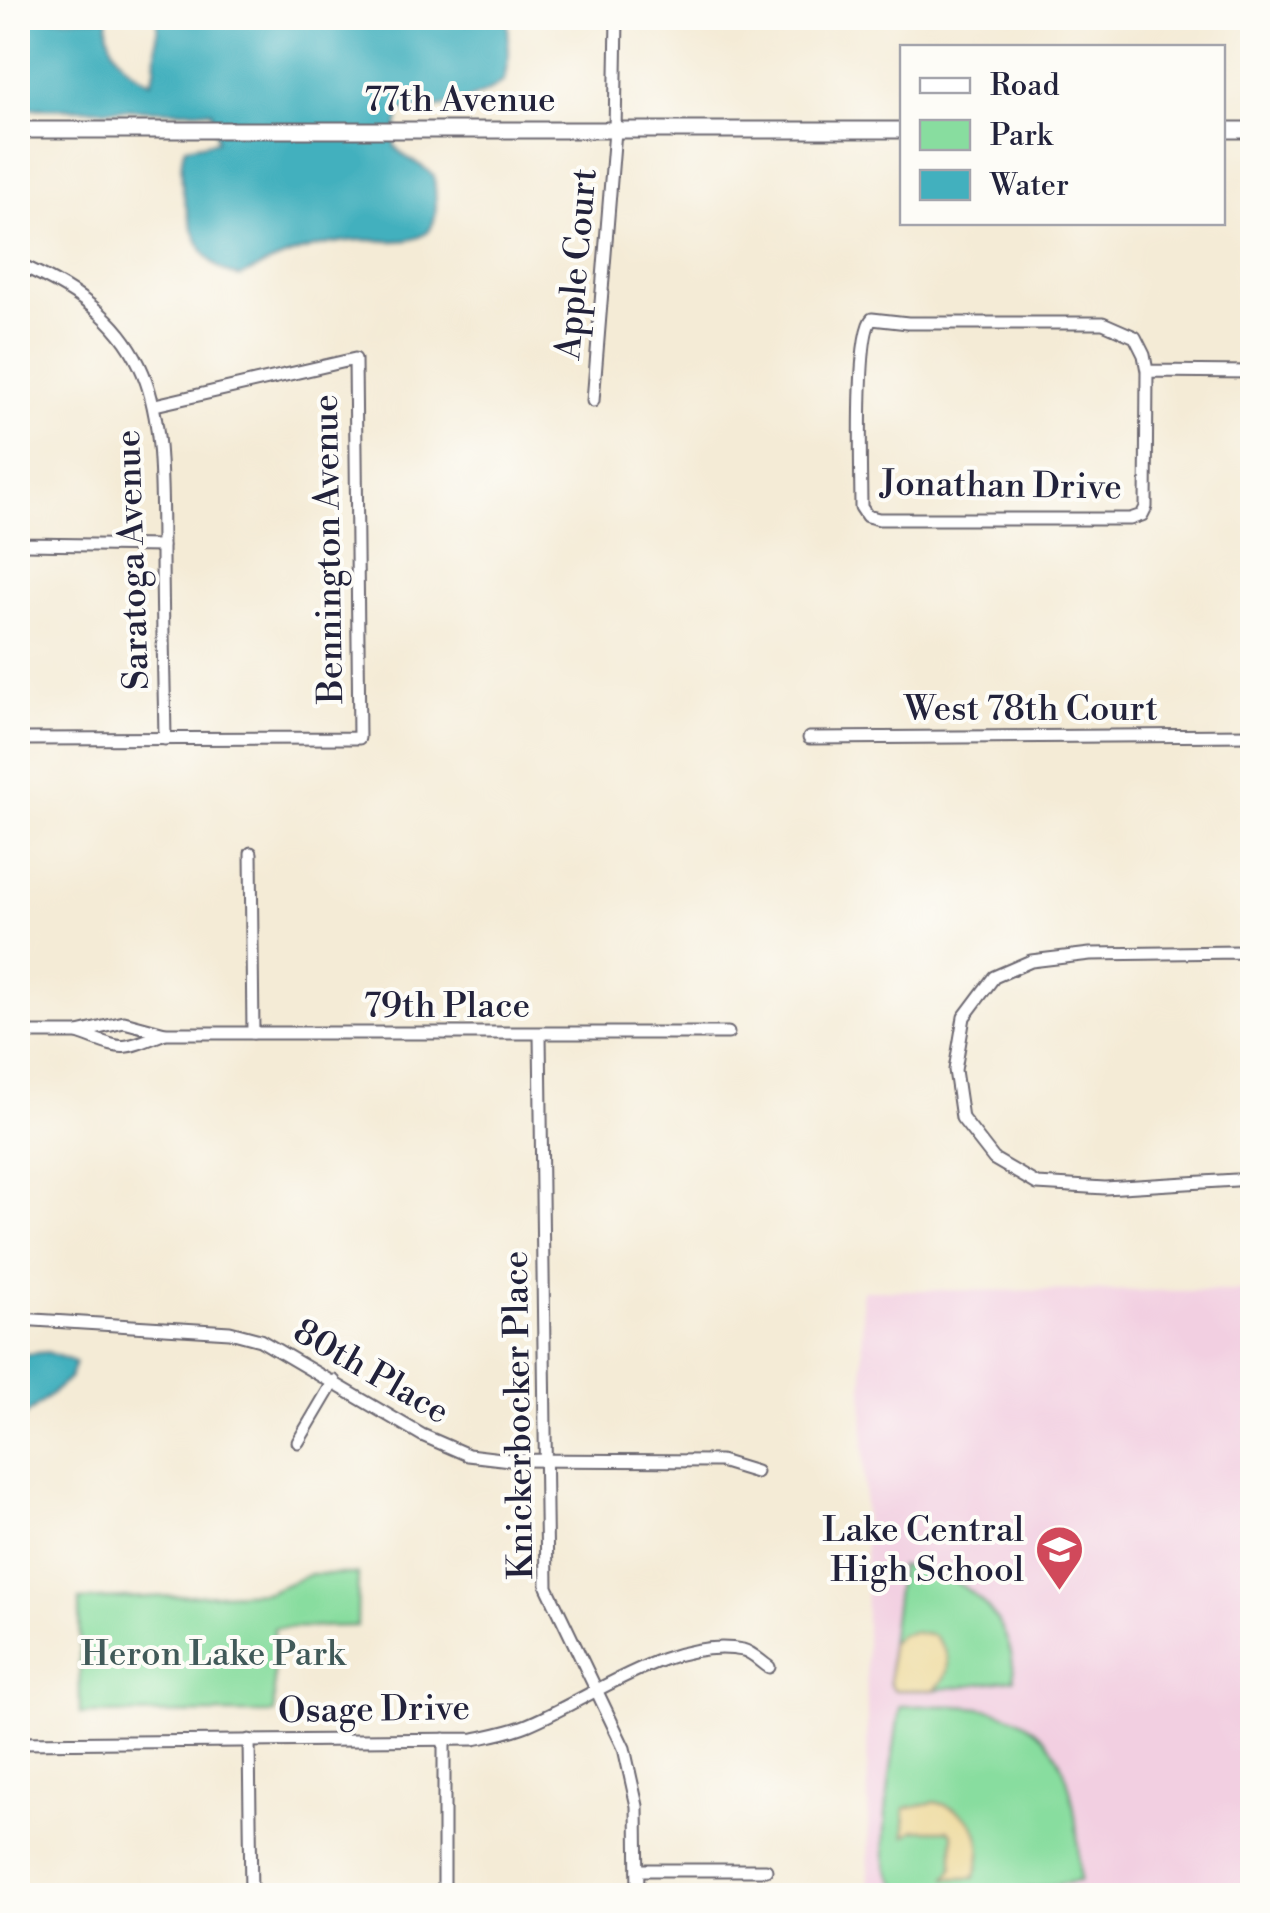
<svg xmlns="http://www.w3.org/2000/svg" width="1270" height="1913" font-family="'Libre Bodoni',serif">
  <style>
    .built { fill: #f2cfe1 }
    .green { fill: #88dd9f; stroke: #55806d; stroke-width: 2.5 }
    .sand { fill: #eeda9e; stroke: #887e6c; stroke-width: 2.5 }
    .water { fill: #42b0be; stroke: #32697c; stroke-width: 2.5 }
    .lines { fill: none; stroke-linecap: round; stroke-linejoin: round }
    .minor-casing { stroke: #6c6871; stroke-width: 15 }
    .tertiary-casing { stroke: #6c6871; stroke-width: 19 }
    .minor { stroke: #fff; stroke-width: 11 }
    .tertiary { stroke: #fff; stroke-width: 15 }
    .labels { text-anchor: middle; dominant-baseline: central; stroke-width: 8; stroke-linejoin: round; paint-order: stroke }
    .street-label { font-size: 35px; fill: #22223b; stroke: #fdfcf7 }
    .poi-label { font-size: 35px; fill: #22223b; stroke: #fdfcf7; text-anchor: end }
    .park-label { font-size: 35px; fill: #415a59; stroke: #fdfcf7 }
  </style>
  <rect width="100%" height="100%" fill="#fdfcf7"/>
  <filter id="ink" filterUnits="userSpaceOnUse"><feTurbulence type="fractalNoise" baseFrequency=".01" numOctaves="2"/><feDisplacementMap in="SourceGraphic" scale="20" xChannelSelector="R" yChannelSelector="G"/><feConvolveMatrix kernelMatrix="1 2 1 2 8 2 1 2 1" color-interpolation-filters="sRGB"/></filter>
  <filter id="wash" filterUnits="userSpaceOnUse"><feTurbulence type="fractalNoise" baseFrequency=".0048" numOctaves="4" result="noise"/><feDisplacementMap in="SourceGraphic" scale="40" xChannelSelector="R" yChannelSelector="G"/><feGaussianBlur stdDeviation="2.25" result="paint"/><feColorMatrix in="noise" values="0 0 0 0 0 0 0 0 0 0 0 0 0 0 0 0 0 1.4 0 .05"/><feComposite in="paint" operator="in"/></filter>
  <g filter="url(#wash)">
    <rect width="100%" height="100%" fill="#f4ebd6"/>
    <!-- built -->
    <path class="built" d="M 862,1290 L 1252,1291 L 1252,1895 L 869,1895 Z"/>
    <!-- green -->
    <g class="green">
      <path d="M 900,1566 C 962,1572 1013,1613 1014,1679 L 934,1690 L 895,1690 L 890,1685 L 890,1644 Z"/>
      <path d="M 311,1574 L 358,1574 L 357,1626 L 274,1628 L 274,1713 L 80,1714 L 79,1600 L 268,1592 Z"/>
      <path d="M 900,1706 C 928,1706 958,1704 986,1709 C 1076,1725 1076,1808 1080,1881 C 1043,1886 944,1905 912,1894 C 899,1889 891,1879 887,1866 C 878,1839 896,1739 900,1706 Z"/>
    </g>
    <!-- sand -->
    <g class="sand">
      <path d="M 913,1632 L 934,1636 C 952,1653 953,1674 934,1690 L 895,1690 L 890,1685 L 890,1644 L 900,1635 Z"/>
      <path d="M 935,1802 C 975,1812 990,1839 974,1878 L 946,1878 L 953,1868 L 953,1834 L 949,1830 L 915,1830 L 905,1836 L 905,1808 Z"/>
    </g>
    <!-- water -->
    <g class="water">
      <path d="M 18,18 L 108,18 C 102,44 128,73 151,82 L 155,70 L 158,18 L 508,18 L 509,55 L 504,81 C 473,104 438,109 400,111 L 394,145 C 403,159 422,163 434,176 C 435,192 440,217 429,230 C 414,247 381,239 361,240 C 317,242 279,257 240,277 C 230,274 219,270 212,262 C 190,241 174,174 185,147 L 217,141 L 212,111 L 18,108 Z"/>
      <path d="M 47,1352 L 75,1362 L 70,1378 L 18,1422 L 18,1355 Z"/>
    </g>
  </g>
  <g filter="url(#ink)">
    <g class="lines">
      <defs>
        <g id="minor">
          <path d="M 18,264 C 163,326 161,406 162,546 C 162,610 164,675 165,739"/>
          <path d="M 1147,371 L 1146,507 L 1142,515 L 1130,519 L 879,519 L 867,516 L 861,507 C 861,477 856,334 872,319 L 908,323 L 1103,323 L 1135,337 L 1144,355 L 1147,371 L 1252,372"/>
          <path d="M 593,401 L 615,131 L 617,18"/>
          <path d="M 18,542 L 25,544 L 162,546"/>
          <path d="M 809,738 L 1252,735"/>
          <path d="M 18,739 L 359,738 L 355,359 L 155,405"/>
          <path d="M 251,853 L 253,1033"/>
          <path d="M 1252,955 L 1240,952 L 1090,954 L 1031,961 L 994,977 L 964,1017 L 955,1070 L 962,1118 L 994,1159 L 1037,1184 L 1105,1188 L 1252,1179"/>
          <path d="M 18,1033 L 78,1033 L 124,1022 L 165,1033 L 728,1033"/>
          <path d="M 78,1033 C 126,1050 117,1052 165,1033"/>
          <path d="M 540,1034 L 547,1587 L 624,1748 L 637,1806 L 638,1896"/>
          <path d="M 18,1319 L 230,1332 L 260,1340 L 422,1435 L 468,1455 L 510,1460 L 720,1461 L 756,1472"/>
          <path d="M 298,1442 L 334,1381"/>
          <path d="M 444,1739 L 444,1896"/>
          <path d="M 249,1740 L 251,1896"/>
          <path d="M 18,1743 L 474,1739 C 492,1735 510,1732 527,1725 C 591,1699 670,1636 743,1650 C 752,1652 761,1662 769,1667"/>
          <path d="M 638,1870 L 766,1870"/>
        </g>
        <g id="tertiary">
          <path d="M 18,130 L 902,130"/>
          <path d="M 1222,130 L 1252,130"/>
        </g>
      </defs>
      <!-- minor casing -->
      <use href="#minor" class="minor-casing"/>
      <!-- tertiary casing -->
      <use href="#tertiary" class="tertiary-casing"/>
      <!-- minor -->
      <use href="#minor" class="minor"/>
      <!-- tertiary -->
      <use href="#tertiary" class="tertiary"/>
    </g>
  </g>
  <!-- icons -->
  <defs>
    <symbol id="school-pin" viewBox="-11 -11 22 30"><path d="M0 17L-7.5 6A9.5 9.5 0 1 1 7.5 6Z" fill="#d1495b" stroke="#fdfcf7"/><path d="M0-5L7-2L0 1L-7-2ZM-4 1L0 2.5L4 1V4Q0 6-4 4Z" fill="#fff"/></symbol>
  </defs>
  <g fill-rule="evenodd">
    <use href="#school-pin" x="1032" y="1522" width="55" height="75"/>
  </g>
  <g class="labels">
    <!-- street labels -->
    <g class="street-label">
      <text x="460" y="100">77th Avenue</text>
      <text transform="translate(577 264) rotate(-85)">Apple Court</text>
      <text transform="translate(1001 486) rotate(1)">Jonathan Drive</text>
      <text transform="translate(329 549) rotate(-91)">Bennington Avenue</text>
      <text transform="translate(133 560) rotate(-92)">Saratoga Avenue</text>
      <text x="1031" y="709">West 78th Court</text>
      <text x="447" y="1006">79th Place</text>
      <text transform="translate(371 1372) rotate(30)">80th Place</text>
      <text transform="translate(519 1415) rotate(-91)">Knickerbocker Place</text>
      <text transform="translate(374 1710) rotate(-1)">Osage Drive</text>
    </g>
    <!-- poi labels -->
    <g class="poi-label">
      <text x="1024" y="1530">Lake Central<tspan x="1024" dy="40">High School</tspan></text>
    </g>
    <!-- park labels -->
    <g class="park-label">
      <text x="213" y="1654">Heron Lake Park</text>
    </g>
  </g>
  <!-- margin -->
  <rect width="1270" height="1913" fill="none" stroke="#fdfcf7" stroke-width="60"/>
  <!-- legend -->
  <rect x="900" y="45" width="325" height="180" fill="#fdfcf7" stroke="#a5a5ac" stroke-width="2.5"/>
  <rect x="920" y="78" width="50" height="15" fill="#ffffff" stroke="#a5a5ac" stroke-width="2.5"/>
  <text x="990" y="95" font-size="30" fill="#22223b">Road</text>
  <rect x="920" y="120" width="50" height="30" fill="#88dd9f" stroke="#a5a5ac" stroke-width="2.5"/>
  <text x="990" y="145" font-size="30" fill="#22223b">Park</text>
  <rect x="920" y="170" width="50" height="30" fill="#42b0be" stroke="#a5a5ac" stroke-width="2.5"/>
  <text x="990" y="195" font-size="30" fill="#22223b">Water</text>
</svg>
